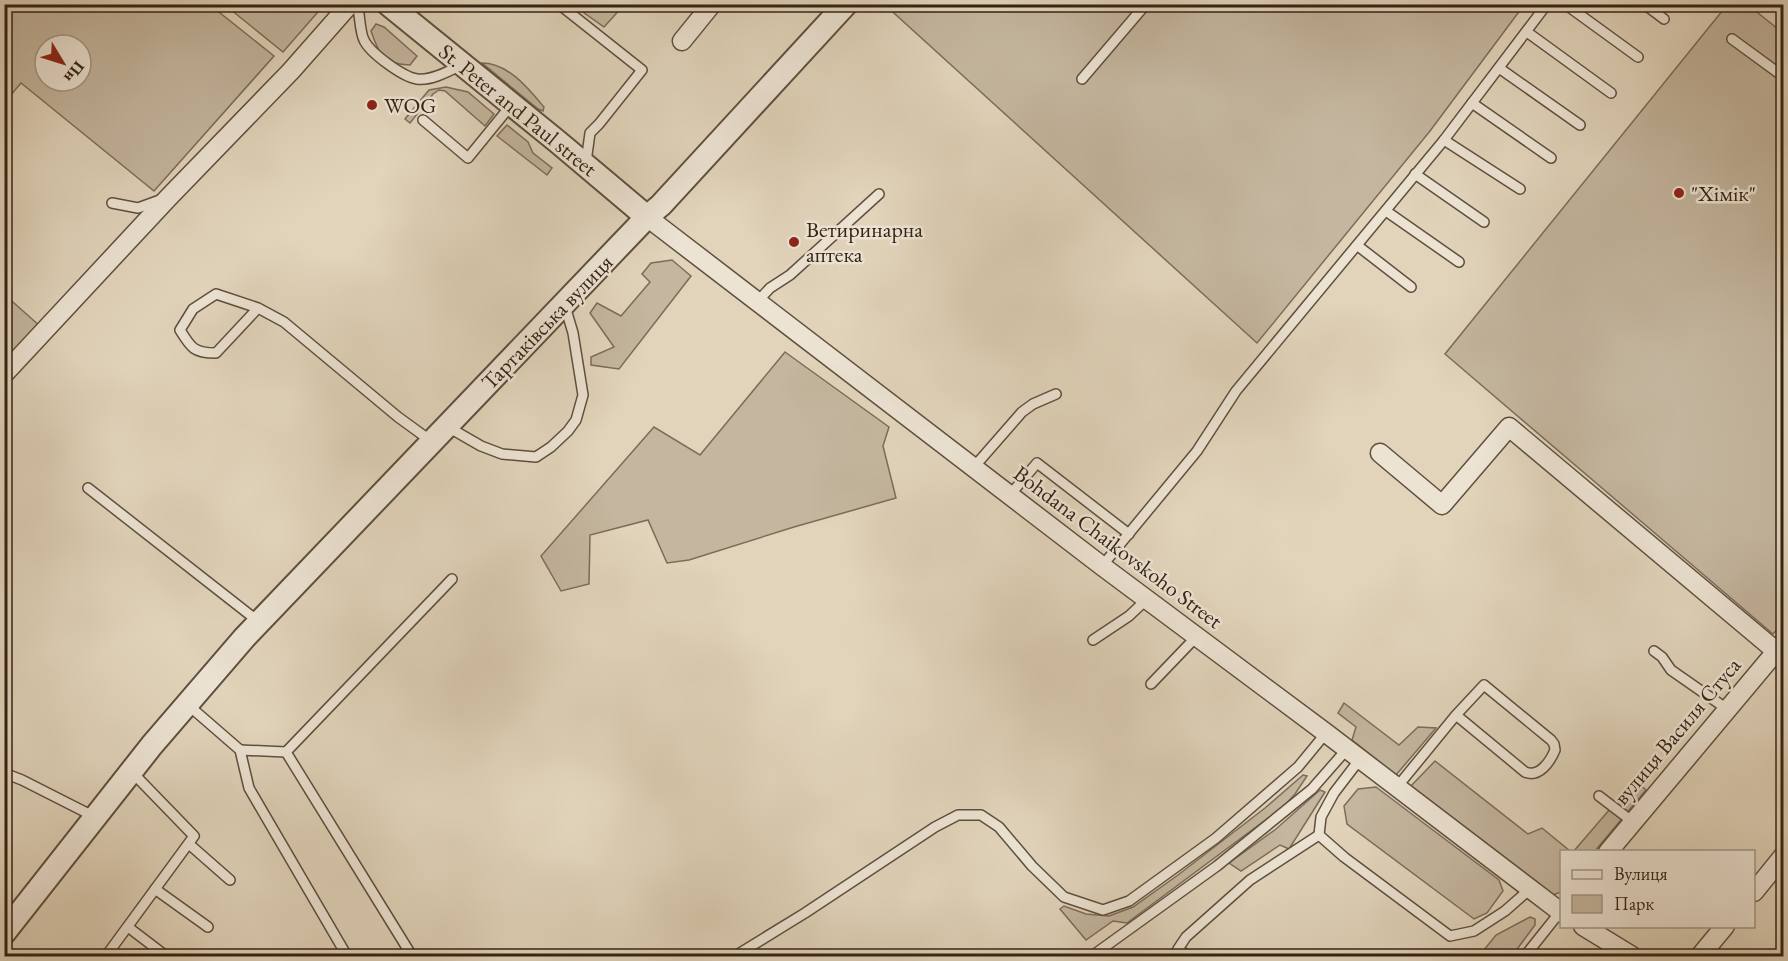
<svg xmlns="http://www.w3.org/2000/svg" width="1788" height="961" font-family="'EB Garamond',serif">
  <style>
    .green { fill: #c4b69f; stroke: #7c6c5a; stroke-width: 1.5; fill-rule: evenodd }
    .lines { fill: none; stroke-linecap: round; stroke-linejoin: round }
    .service-casing { stroke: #5f4f3e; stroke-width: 12 }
    .minor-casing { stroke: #5f4f3e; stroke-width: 21 }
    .tertiary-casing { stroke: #5f4f3e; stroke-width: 26 }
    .service { stroke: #ece3d3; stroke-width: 9 }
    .minor { stroke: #ece3d3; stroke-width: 18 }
    .tertiary { stroke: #ece3d3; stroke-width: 22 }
    .poi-dot { fill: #8f2418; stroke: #ece3d3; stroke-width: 2 }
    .labels { text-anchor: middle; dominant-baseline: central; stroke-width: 5; stroke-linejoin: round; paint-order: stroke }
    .poi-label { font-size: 22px; fill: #342315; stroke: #ece3d3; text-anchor: start }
    .street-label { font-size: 22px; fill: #342315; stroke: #ece3d3 }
  </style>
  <rect width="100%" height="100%" fill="#e1d4bb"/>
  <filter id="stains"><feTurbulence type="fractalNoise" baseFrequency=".00333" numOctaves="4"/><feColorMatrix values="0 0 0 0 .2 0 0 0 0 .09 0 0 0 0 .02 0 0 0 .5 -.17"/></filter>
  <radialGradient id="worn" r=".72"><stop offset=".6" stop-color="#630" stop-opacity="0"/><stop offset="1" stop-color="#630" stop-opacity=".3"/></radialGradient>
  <!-- green -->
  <g class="green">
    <path d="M 5,4 L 210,5 L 274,56 L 154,191 L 21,83 L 5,102 ZM 45,45 L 81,45 L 81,81 L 45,81 Z"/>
    <path d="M 884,4 L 1524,5 L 1430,131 L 1257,343 Z"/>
    <path d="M 225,5 L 324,5 L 283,52 Z"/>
    <path d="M 573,5 L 624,5 L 604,27 Z"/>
    <path d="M 1727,5 L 1748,5 L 1783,33 L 1784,622 L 1773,634 L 1445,354 Z"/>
    <path d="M 376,24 L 384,27 L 417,56 L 410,65 C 383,64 379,55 371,31 Z"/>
    <path d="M 482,63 C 508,63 528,88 544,107 L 543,111 L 538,109 Z"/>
    <path d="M 446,87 L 468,92 L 494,114 L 485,126 L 445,91 L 439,90 L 433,94 L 410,123 L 405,119 L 429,90 Z"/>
    <path d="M 507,125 L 528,142 L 533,153 L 552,168 L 547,175 L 497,136 Z"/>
    <path d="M 672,260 L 691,276 L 619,369 L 591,365 L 591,357 L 614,347 L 590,313 L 597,303 L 621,316 L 650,282 L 642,274 L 651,263 Z"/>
    <path d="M 5,295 L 41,327 L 5,366 Z"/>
    <path d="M 785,352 L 889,427 L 883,446 L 896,498 L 794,527 L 689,560 L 667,563 L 648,520 L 590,535 L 589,584 L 561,591 L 541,556 L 654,427 L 700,455 Z"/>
    <path d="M 1344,703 L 1399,745 L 1418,727 L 1436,728 L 1396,775 L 1352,740 L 1356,727 L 1338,713 Z"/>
    <path d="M 1435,761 L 1528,834 L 1542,828 L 1570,851 L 1562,852 L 1561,892 L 1553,895 L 1411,786 Z"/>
    <path d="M 1303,775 L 1307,776 L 1295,794 L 1283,807 L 1127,923 L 1113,921 L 1086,940 L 1060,909 L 1064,906 L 1086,914 L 1109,916 L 1133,907 L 1178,875 L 1265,808 Z"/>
    <path d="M 1635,780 L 1646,790 L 1595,851 L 1573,852 Z"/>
    <path d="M 1376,787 L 1499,880 L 1503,891 L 1487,913 L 1474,919 L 1347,824 L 1344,806 L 1358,789 Z"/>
    <path d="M 1320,790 L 1325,792 L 1289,849 L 1280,845 L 1241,871 L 1229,863 L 1276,829 Z"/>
    <path d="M 1530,917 L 1535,919 L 1535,925 L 1512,956 L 1479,956 L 1496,935 Z"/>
  </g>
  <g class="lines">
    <defs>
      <g id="service">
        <path d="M 360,4 L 358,8 C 360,18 360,32 364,40 C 370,53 403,77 417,79 C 431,81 449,71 461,65"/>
        <path d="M 1565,4 L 1638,57"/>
        <path d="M 1644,4 L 1664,19"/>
        <path d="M 560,5 L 642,70 L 599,124 L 590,133 L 586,162"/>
        <path d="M 1527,32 L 1611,93"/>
        <path d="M 1732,39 L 1784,77"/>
        <path d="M 1499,68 L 1580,125"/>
        <path d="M 1082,79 L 1146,4"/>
        <path d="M 1472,103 L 1551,158"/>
        <path d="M 423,120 L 468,158 L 512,104"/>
        <path d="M 1444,140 L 1520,189"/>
        <path d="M 1415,174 L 1484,222"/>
        <path d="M 112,203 L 138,208 L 160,200"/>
        <path d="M 1386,211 L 1459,262"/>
        <path d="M 1358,246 L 1411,287"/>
        <path d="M 758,301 L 770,288 L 790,275 L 879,194"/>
        <path d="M 258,308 L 216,353 C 194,353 191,348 180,330 L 193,309 L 216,294 L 258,308 L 284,322 L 398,417 L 431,441"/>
        <path d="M 448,427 L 481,446 L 502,454 L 536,457 L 551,447 L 568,431 L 576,420 L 583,395 L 573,333 L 565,306"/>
        <path d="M 974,467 L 1022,412 L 1033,404 L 1056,394"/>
        <path d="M 88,488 L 259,622"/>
        <path d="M 1010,495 L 1037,463 L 1129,534"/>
        <path d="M 1102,566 L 1197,451 L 1236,391 L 1444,140 L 1547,4"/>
        <path d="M 1093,640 L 1129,616 L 1147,599"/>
        <path d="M 1654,651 L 1662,657 L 1671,670 L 1727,709"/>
        <path d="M 1151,684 L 1197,636"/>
        <path d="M 187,704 L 240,750 L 249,788 L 347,956"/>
        <path d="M 240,750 L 286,752"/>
        <path d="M 1360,759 L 1334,793 L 1321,817 L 1319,835 L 1344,857 L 1450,936 L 1474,931 L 1505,911 L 1530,889"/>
        <path d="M 4,773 L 22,780 L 95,817"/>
        <path d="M 1397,787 L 1456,715 L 1484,685 L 1551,740 L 1554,744 L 1555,750 C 1550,762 1539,778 1525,772 L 1456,715"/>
        <path d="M 1599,796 L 1633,822"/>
        <path d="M 189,844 L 230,880"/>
        <path d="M 155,889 L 208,927"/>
        <path d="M 128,927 L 166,956"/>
        <path d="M 106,956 L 194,836 L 131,771"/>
        <path d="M 412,956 L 286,752 L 452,579"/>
        <path d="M 735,956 L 805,913 L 935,827 L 958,815 L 981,815 L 999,827 L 1032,866 L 1064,897 L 1103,910 L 1129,901 L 1216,838 L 1298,767 L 1326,733"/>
        <path d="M 1092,956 L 1217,866 L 1312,789 L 1347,749"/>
        <path d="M 1188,956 L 1178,949 L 1186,937 L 1250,880 L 1319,835"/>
        <path d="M 1525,956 L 1560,912"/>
      </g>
      <g id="minor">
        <path d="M 682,41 L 712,4"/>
        <path d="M 647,217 L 1102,566 L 1326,733 L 1562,913"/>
        <path d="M 4,374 L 168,198 L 291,71 L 350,4"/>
        <path d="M 1380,453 L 1442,505 L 1509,427 L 1776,651"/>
        <path d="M 1608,852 L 1784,642"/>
        <path d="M 1754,892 L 1784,855"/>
        <path d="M 1583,926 L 1632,956"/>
        <path d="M 1700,956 L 1725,926"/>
      </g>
      <g id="tertiary">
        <path d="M 388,4 L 558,142 L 647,217"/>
        <path d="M 4,933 L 152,745 L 245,637 L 647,217 L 661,205 L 846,4"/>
      </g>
    </defs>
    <!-- service casing -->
    <use href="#service" class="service-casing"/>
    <!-- minor casing -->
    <use href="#minor" class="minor-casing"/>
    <!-- tertiary casing -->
    <use href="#tertiary" class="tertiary-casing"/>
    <!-- service -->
    <use href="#service" class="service"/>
    <!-- minor -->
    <use href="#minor" class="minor"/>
    <!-- tertiary -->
    <use href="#tertiary" class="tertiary"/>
  </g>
  <!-- markers -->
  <g class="poi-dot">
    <circle cx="372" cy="105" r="6"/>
    <circle cx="1679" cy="193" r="6"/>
    <circle cx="794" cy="242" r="6"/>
  </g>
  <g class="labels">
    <!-- poi labels -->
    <g class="poi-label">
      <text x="384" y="105">WOG</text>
      <text x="1691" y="193">"Хімік"</text>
      <text x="806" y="229">Ветиринарна<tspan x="806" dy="25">аптека</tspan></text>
    </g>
    <!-- street labels -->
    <g class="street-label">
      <text transform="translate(518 110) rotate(39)">St. Peter and Paul street</text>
      <text transform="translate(547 322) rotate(-46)">Тартаківська вулиця</text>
      <text transform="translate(1118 547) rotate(37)">Bohdana Chaikovskoho Street</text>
      <text transform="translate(1677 731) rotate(-50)">вулиця Василя Стуса</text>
    </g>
  </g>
  <!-- margin -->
  <rect width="1788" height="961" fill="none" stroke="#e1d4bb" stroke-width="24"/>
  <rect x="6" y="6" width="1776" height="949" fill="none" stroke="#342315" stroke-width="3"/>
  <rect x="12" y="12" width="1764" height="937" fill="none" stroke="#342315" stroke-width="1.5"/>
  <!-- legend -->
  <rect x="1560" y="850" width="195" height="78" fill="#ece3d3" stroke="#a29687" stroke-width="1.5"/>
  <rect x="1572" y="870" width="30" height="9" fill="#ece3d3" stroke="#a29687" stroke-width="1.5"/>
  <text x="1614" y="880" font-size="18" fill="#342315">Вулиця</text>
  <rect x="1572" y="895" width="30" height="18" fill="#c4b69f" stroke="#a29687" stroke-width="1.5"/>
  <text x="1614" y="910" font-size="18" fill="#342315">Парк</text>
  <!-- north arrow -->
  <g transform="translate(63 63) rotate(128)"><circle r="28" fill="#ece3d3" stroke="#a29687" stroke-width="1.5"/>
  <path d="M0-4.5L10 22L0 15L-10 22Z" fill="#8f2418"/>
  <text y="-9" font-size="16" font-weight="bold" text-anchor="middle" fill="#342315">Пн</text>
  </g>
  <rect width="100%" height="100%" filter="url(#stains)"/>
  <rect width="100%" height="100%" fill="url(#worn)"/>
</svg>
